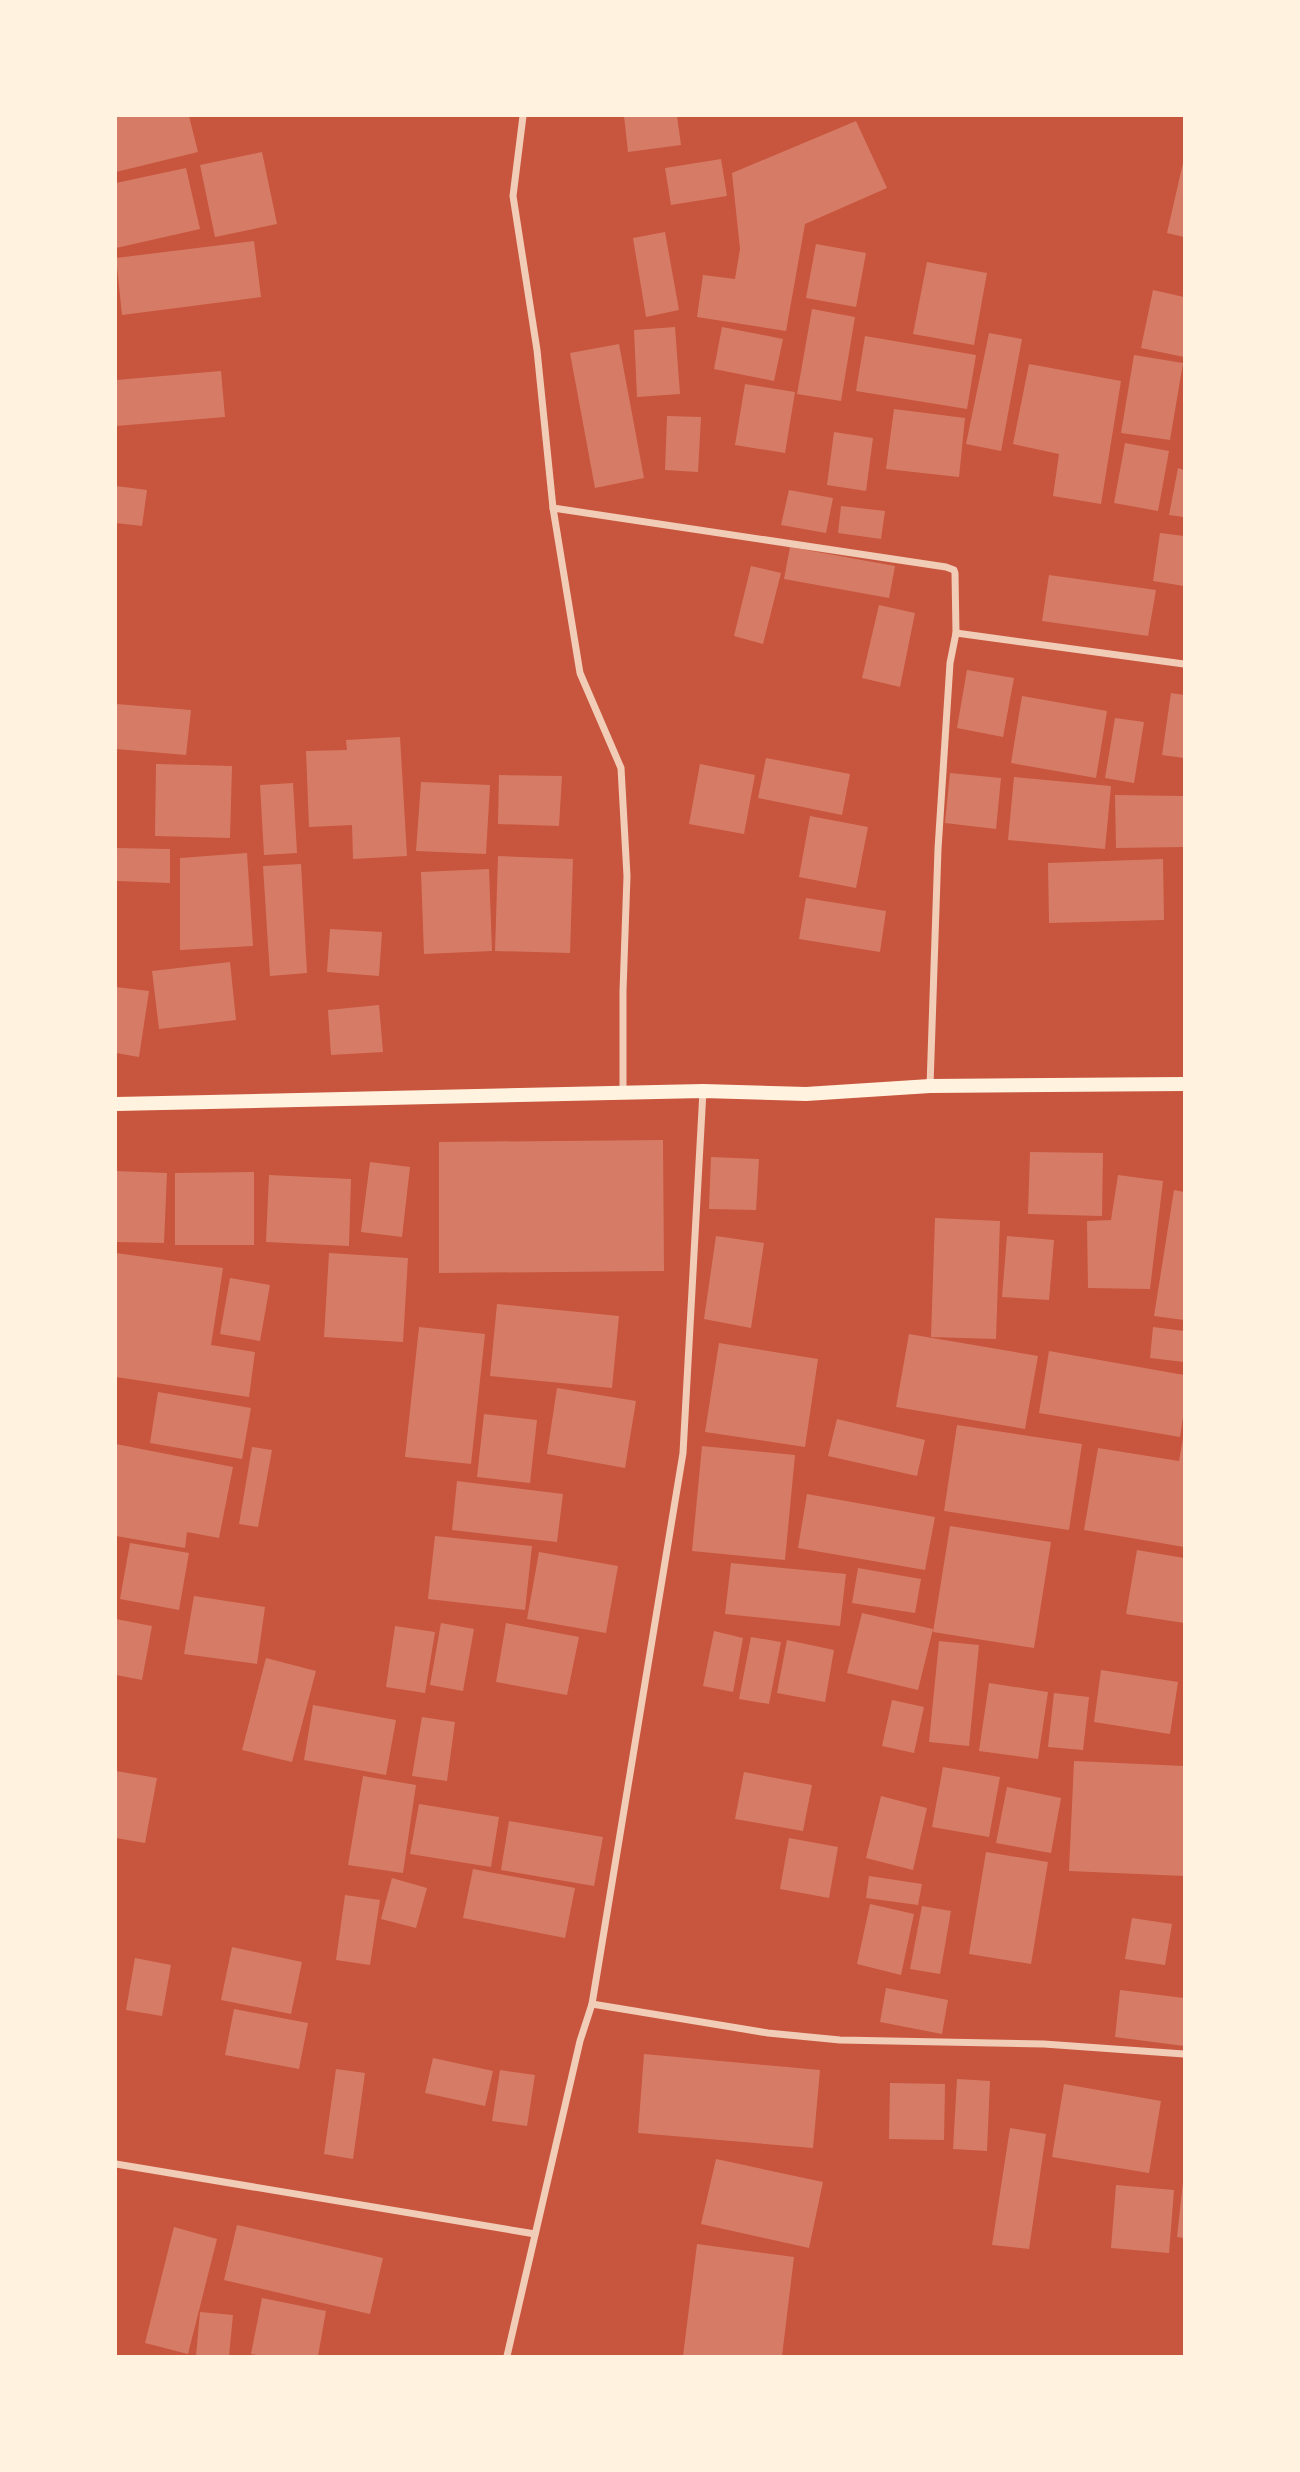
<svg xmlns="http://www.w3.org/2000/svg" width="1300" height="2472" font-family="'Fira Sans Condensed',sans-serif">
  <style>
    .building { fill: #d67c66 }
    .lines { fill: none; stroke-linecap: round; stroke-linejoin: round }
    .minor { stroke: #f1ccb7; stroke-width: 7 }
    .secondary { stroke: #fff3e0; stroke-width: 14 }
  </style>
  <rect width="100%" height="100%" fill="#c8553d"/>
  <!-- building -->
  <g class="building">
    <path d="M 116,116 L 189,116 L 198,152 L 116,172 Z"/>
    <path d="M 624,116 L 677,116 L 681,145 L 628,152 Z"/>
    <path d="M 856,121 L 887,188 L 805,224 L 786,331 L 697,317 L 703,275 L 735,279 L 740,249 L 732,173 Z"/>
    <path d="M 262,152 L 277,224 L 215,237 L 200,165 Z"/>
    <path d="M 721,159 L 727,196 L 671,205 L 665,168 Z"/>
    <path d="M 1183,163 L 1184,163 L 1184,237 L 1167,233 Z"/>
    <path d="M 186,168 L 200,229 L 116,248 L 116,183 Z"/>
    <path d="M 665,232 L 679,310 L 646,317 L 633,238 Z"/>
    <path d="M 254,241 L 261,297 L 122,315 L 116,258 Z"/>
    <path d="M 816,244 L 866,253 L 856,307 L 806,298 Z"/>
    <path d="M 927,262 L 987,273 L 974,345 L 913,334 Z"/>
    <path d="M 1153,290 L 1184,297 L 1184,357 L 1141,348 Z"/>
    <path d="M 812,309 L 855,317 L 841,401 L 797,394 Z"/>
    <path d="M 675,327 L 680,394 L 637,397 L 634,330 Z"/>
    <path d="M 722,327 L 783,339 L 774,381 L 714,369 Z"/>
    <path d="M 989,333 L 1022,339 L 1001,451 L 966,444 Z"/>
    <path d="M 865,336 L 976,355 L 967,409 L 856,391 Z"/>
    <path d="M 619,344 L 644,478 L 595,488 L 570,353 Z"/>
    <path d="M 1134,355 L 1183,363 L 1170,440 L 1121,433 Z"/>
    <path d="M 1029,364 L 1121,381 L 1101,504 L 1053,496 L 1059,454 L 1013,444 Z"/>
    <path d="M 221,371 L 225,417 L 116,426 L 116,380 Z"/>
    <path d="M 745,384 L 795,392 L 785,453 L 735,445 Z"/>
    <path d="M 894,409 L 965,418 L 959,477 L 886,469 Z"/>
    <path d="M 667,416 L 701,417 L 698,472 L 665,470 Z"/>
    <path d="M 834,432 L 873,438 L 866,491 L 827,485 Z"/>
    <path d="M 1125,443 L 1169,451 L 1158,511 L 1114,503 Z"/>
    <path d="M 1178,468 L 1184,470 L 1184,517 L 1169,515 Z"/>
    <path d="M 116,486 L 147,490 L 142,526 L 116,523 Z"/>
    <path d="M 789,490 L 833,498 L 826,533 L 781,525 Z"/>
    <path d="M 841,506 L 885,511 L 881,539 L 838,533 Z"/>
    <path d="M 1160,533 L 1184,536 L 1184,586 L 1153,581 Z"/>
    <path d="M 790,547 L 895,566 L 889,598 L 784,579 Z"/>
    <path d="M 751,566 L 781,573 L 763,644 L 734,636 Z"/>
    <path d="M 1049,575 L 1156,590 L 1148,636 L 1042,621 Z"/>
    <path d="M 879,605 L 915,613 L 900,687 L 862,678 Z"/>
    <path d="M 967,670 L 1014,678 L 1003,737 L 957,728 Z"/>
    <path d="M 1171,693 L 1184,695 L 1184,758 L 1162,755 Z"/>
    <path d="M 1022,696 L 1107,711 L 1096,778 L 1011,763 Z"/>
    <path d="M 116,704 L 191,710 L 186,755 L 116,749 Z"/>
    <path d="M 1115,718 L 1144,722 L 1134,783 L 1105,778 Z"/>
    <path d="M 400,737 L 407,856 L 353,859 L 352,825 L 309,827 L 306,751 L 347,750 L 346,740 Z"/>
    <path d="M 766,758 L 850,774 L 842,815 L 758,798 Z"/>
    <path d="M 156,764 L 232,766 L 230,838 L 155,836 Z"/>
    <path d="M 700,764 L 755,775 L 744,834 L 689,824 Z"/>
    <path d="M 950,773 L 1001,778 L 996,829 L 945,823 Z"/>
    <path d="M 499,775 L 562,776 L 559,826 L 498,824 Z"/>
    <path d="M 1014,777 L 1111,786 L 1105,849 L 1008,840 Z"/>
    <path d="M 421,782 L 490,785 L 486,854 L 416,851 Z"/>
    <path d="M 293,783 L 297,853 L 264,855 L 260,785 Z"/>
    <path d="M 1115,795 L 1184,796 L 1184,847 L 1116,848 Z"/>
    <path d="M 810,816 L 868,827 L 856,888 L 799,877 Z"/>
    <path d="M 116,848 L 170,849 L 170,883 L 116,881 Z"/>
    <path d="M 247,853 L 253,946 L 180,950 L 180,858 Z"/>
    <path d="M 498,856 L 573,859 L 570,953 L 495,951 Z"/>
    <path d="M 1163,859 L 1164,920 L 1049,923 L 1048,863 Z"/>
    <path d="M 301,864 L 307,973 L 270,976 L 263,866 Z"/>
    <path d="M 489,869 L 492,951 L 424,954 L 421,872 Z"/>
    <path d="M 806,898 L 886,911 L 880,952 L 799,939 Z"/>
    <path d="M 330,929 L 382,932 L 379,976 L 327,972 Z"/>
    <path d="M 230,962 L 236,1020 L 159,1029 L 152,971 Z"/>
    <path d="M 116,987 L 149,991 L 139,1057 L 116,1053 Z"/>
    <path d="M 379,1005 L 383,1052 L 331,1055 L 328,1010 Z"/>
    <path d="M 663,1140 L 664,1271 L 439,1273 L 439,1142 Z"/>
    <path d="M 1030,1152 L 1103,1153 L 1102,1216 L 1028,1214 Z"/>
    <path d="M 711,1157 L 759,1159 L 756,1210 L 709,1209 Z"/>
    <path d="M 370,1162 L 410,1167 L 402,1237 L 361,1232 Z"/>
    <path d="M 116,1171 L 167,1173 L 164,1243 L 116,1242 Z"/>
    <path d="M 254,1172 L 254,1245 L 175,1245 L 175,1173 Z"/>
    <path d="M 269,1175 L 351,1179 L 349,1246 L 266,1242 Z"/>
    <path d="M 1118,1175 L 1163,1181 L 1150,1289 L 1088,1288 L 1087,1221 L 1111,1220 Z"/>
    <path d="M 1174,1190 L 1184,1192 L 1184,1320 L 1154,1316 Z"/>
    <path d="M 935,1218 L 1000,1221 L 996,1339 L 931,1337 Z"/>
    <path d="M 716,1236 L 764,1243 L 751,1328 L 704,1319 Z"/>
    <path d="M 1007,1236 L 1054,1240 L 1049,1300 L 1002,1297 Z"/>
    <path d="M 116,1253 L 223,1268 L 211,1345 L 255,1352 L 249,1397 L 116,1377 Z"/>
    <path d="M 329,1253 L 408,1258 L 403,1342 L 324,1337 Z"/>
    <path d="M 230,1278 L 270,1285 L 260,1341 L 220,1334 Z"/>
    <path d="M 497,1304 L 619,1316 L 612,1388 L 490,1376 Z"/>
    <path d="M 419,1327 L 485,1334 L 471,1464 L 405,1457 Z"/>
    <path d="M 1153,1327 L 1184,1331 L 1184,1362 L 1150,1358 Z"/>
    <path d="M 909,1334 L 1038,1356 L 1025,1429 L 896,1407 Z"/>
    <path d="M 719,1343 L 818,1359 L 805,1447 L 705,1432 Z"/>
    <path d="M 1049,1351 L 1184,1375 L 1184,1410 L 1180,1437 L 1039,1413 Z"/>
    <path d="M 557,1388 L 636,1401 L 625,1468 L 547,1454 Z"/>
    <path d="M 158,1392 L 251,1408 L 242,1459 L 150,1443 Z"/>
    <path d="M 484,1414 L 537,1420 L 530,1483 L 477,1477 Z"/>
    <path d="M 837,1419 L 925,1440 L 917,1476 L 828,1456 Z"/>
    <path d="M 957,1425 L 1082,1444 L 1069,1530 L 944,1511 Z"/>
    <path d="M 1183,1439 L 1184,1547 L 1084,1530 L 1098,1448 L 1179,1461 Z"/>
    <path d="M 116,1444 L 233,1467 L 219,1538 L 187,1532 L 185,1548 L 116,1536 Z"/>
    <path d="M 702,1446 L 795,1455 L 785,1560 L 692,1551 Z"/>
    <path d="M 252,1447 L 272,1450 L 258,1527 L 239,1524 Z"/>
    <path d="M 457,1481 L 563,1494 L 557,1542 L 452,1530 Z"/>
    <path d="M 807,1494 L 935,1517 L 925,1570 L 798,1548 Z"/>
    <path d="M 950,1526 L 1051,1542 L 1034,1648 L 933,1632 Z"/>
    <path d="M 435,1536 L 532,1546 L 525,1610 L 428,1599 Z"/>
    <path d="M 130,1543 L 189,1553 L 179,1610 L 120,1599 Z"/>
    <path d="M 1137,1550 L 1184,1558 L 1184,1623 L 1126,1614 Z"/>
    <path d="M 539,1552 L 618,1566 L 606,1633 L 527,1619 Z"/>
    <path d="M 731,1563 L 846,1574 L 840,1626 L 725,1614 Z"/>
    <path d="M 858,1568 L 921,1579 L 915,1613 L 852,1603 Z"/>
    <path d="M 194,1596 L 265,1607 L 257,1664 L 184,1654 Z"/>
    <path d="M 862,1613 L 933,1629 L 918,1690 L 847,1673 Z"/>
    <path d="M 116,1619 L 152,1626 L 142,1680 L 116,1675 Z"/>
    <path d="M 441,1623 L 474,1629 L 463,1691 L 430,1685 Z"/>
    <path d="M 506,1623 L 579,1637 L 567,1695 L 496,1682 Z"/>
    <path d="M 395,1626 L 435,1632 L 425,1693 L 386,1687 Z"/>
    <path d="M 714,1631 L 743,1638 L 733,1692 L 703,1686 Z"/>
    <path d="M 751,1637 L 781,1642 L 769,1704 L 739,1699 Z"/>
    <path d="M 787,1640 L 834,1650 L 825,1702 L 777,1693 Z"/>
    <path d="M 939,1641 L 979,1645 L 969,1746 L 929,1742 Z"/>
    <path d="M 266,1658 L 316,1671 L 292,1762 L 242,1750 Z"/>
    <path d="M 1101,1670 L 1178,1682 L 1170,1734 L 1094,1722 Z"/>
    <path d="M 989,1683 L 1048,1692 L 1038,1759 L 979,1751 Z"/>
    <path d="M 1054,1693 L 1089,1697 L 1083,1750 L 1048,1747 Z"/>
    <path d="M 892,1700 L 924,1707 L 914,1753 L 882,1746 Z"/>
    <path d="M 313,1705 L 396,1720 L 386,1775 L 304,1760 Z"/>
    <path d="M 422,1717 L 455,1722 L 447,1781 L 412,1776 Z"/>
    <path d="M 1074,1761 L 1184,1766 L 1184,1876 L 1069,1871 Z"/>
    <path d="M 943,1767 L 1000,1777 L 989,1837 L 932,1827 Z"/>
    <path d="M 116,1771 L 157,1778 L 145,1843 L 116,1838 Z"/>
    <path d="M 744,1772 L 812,1785 L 803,1831 L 735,1819 Z"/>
    <path d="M 363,1776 L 416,1785 L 403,1873 L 348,1865 Z"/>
    <path d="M 1007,1787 L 1061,1798 L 1051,1853 L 996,1843 Z"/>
    <path d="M 881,1796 L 927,1808 L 913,1870 L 866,1858 Z"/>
    <path d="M 419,1804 L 499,1817 L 491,1867 L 410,1854 Z"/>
    <path d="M 509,1821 L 603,1837 L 594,1886 L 501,1870 Z"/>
    <path d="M 789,1838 L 838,1847 L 829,1898 L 780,1889 Z"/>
    <path d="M 986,1852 L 1048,1862 L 1031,1964 L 969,1954 Z"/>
    <path d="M 473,1869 L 575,1888 L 565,1938 L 463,1918 Z"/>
    <path d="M 869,1876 L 922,1884 L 918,1905 L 866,1898 Z"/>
    <path d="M 392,1878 L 427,1888 L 416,1928 L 381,1919 Z"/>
    <path d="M 345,1895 L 380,1900 L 370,1965 L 336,1960 Z"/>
    <path d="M 870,1904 L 914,1914 L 901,1975 L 857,1964 Z"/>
    <path d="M 922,1906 L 951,1911 L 940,1974 L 910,1969 Z"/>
    <path d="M 1132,1918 L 1172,1924 L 1165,1965 L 1125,1959 Z"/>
    <path d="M 232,1947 L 302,1962 L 291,2014 L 221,2000 Z"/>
    <path d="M 135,1958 L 171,1965 L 162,2016 L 126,2010 Z"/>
    <path d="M 886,1988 L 948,2000 L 942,2034 L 880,2022 Z"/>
    <path d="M 1120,1990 L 1184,1998 L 1184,2046 L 1115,2037 Z"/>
    <path d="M 234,2009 L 308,2023 L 299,2069 L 225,2055 Z"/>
    <path d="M 644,2054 L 820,2070 L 813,2148 L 638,2133 Z"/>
    <path d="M 433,2058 L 493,2071 L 485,2106 L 425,2093 Z"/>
    <path d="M 336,2069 L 365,2073 L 353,2159 L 324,2154 Z"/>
    <path d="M 500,2070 L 535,2075 L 527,2126 L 492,2121 Z"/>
    <path d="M 957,2079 L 990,2081 L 987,2151 L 953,2149 Z"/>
    <path d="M 890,2083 L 945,2084 L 944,2140 L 889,2139 Z"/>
    <path d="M 1064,2084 L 1161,2101 L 1149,2173 L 1052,2157 Z"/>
    <path d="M 1010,2128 L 1046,2134 L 1029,2249 L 992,2245 Z"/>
    <path d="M 716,2159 L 823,2182 L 809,2248 L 701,2224 Z"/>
    <path d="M 1183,2182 L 1184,2182 L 1184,2238 L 1177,2237 Z"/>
    <path d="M 1116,2185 L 1174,2190 L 1169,2253 L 1111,2248 Z"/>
    <path d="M 237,2225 L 383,2258 L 370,2314 L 224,2280 Z"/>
    <path d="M 174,2227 L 217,2239 L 188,2354 L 145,2343 Z"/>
    <path d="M 697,2244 L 794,2257 L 782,2356 L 683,2356 Z"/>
    <path d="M 262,2298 L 326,2311 L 318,2356 L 261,2356 L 251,2354 Z"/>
    <path d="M 200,2312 L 233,2315 L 229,2356 L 196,2356 Z"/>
  </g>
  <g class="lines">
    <!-- minor -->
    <g class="minor">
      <path d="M 523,116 L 513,196 L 537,350 L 553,508 L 580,673 L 621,768 L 627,876 L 623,991 L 623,1094"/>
      <path d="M 553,508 L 946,567 L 954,570 L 955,573 L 956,633"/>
      <path d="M 930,1086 L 938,849 L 950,663 L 956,633 L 1184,664"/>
      <path d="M 592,2004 L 768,2033 L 840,2040 L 1044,2044 L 1184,2054"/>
      <path d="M 116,2164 L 535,2234"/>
      <path d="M 507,2356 L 580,2041 L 592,2004 L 683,1453 L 703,1091"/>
    </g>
    <!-- secondary -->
    <path class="secondary" d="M 116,1104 L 703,1091 L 806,1094 L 930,1086 L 1184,1084"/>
  </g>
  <!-- border -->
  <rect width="1300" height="2472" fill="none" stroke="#fff3e0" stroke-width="234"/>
</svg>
